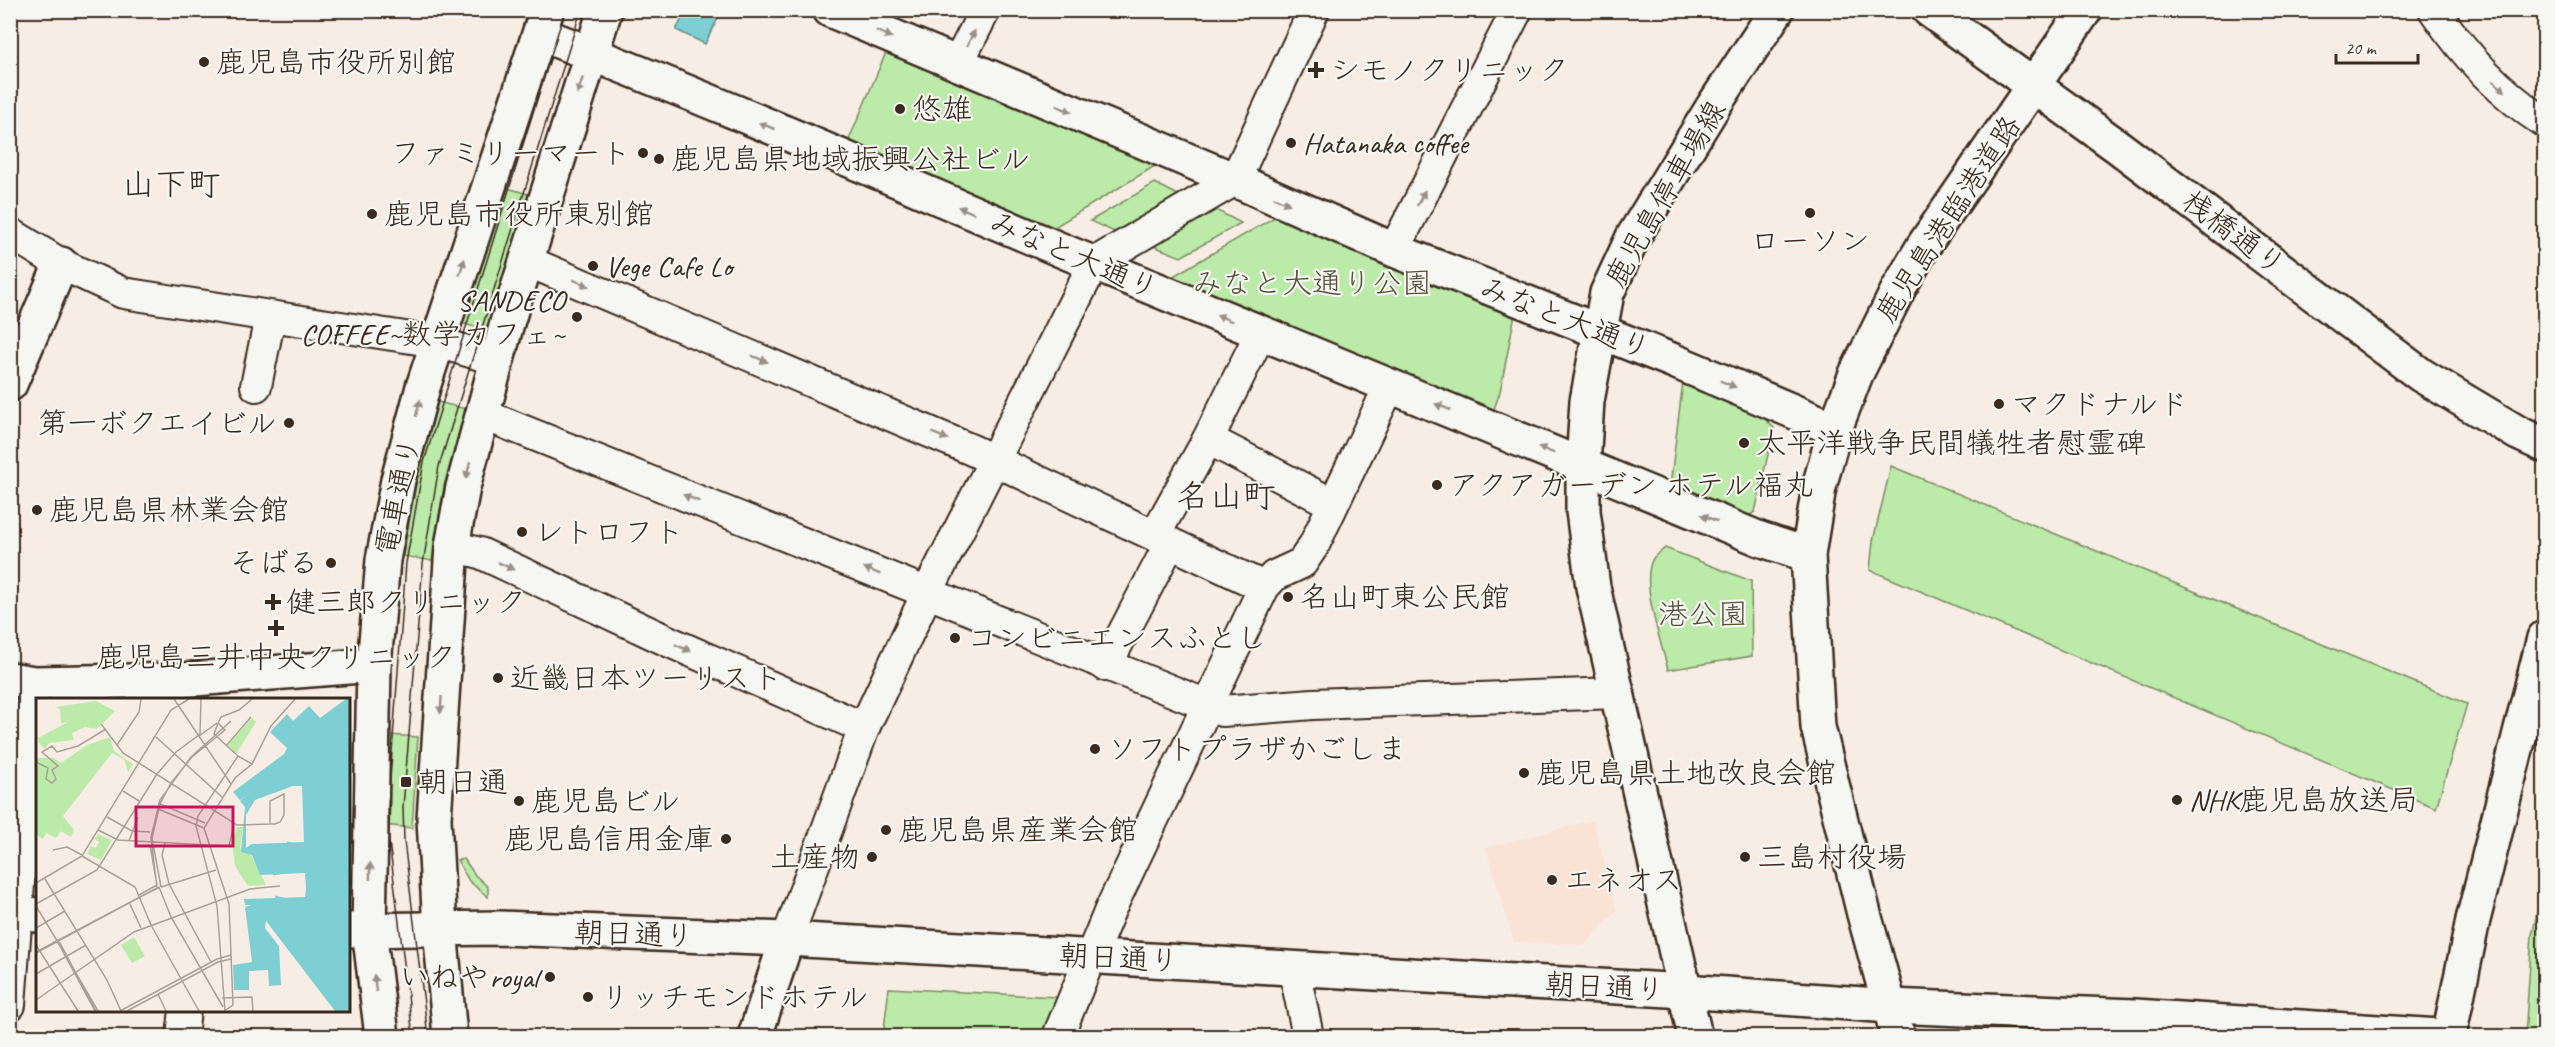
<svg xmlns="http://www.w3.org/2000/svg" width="2555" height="1047" font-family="Caveat,'Klee One',sans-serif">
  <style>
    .built { fill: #fae2d5 }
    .green { fill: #bbeaa9; stroke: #7b8a64; stroke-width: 1.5 }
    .water { fill: #7dcfd4; stroke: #638d8b; stroke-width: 1.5 }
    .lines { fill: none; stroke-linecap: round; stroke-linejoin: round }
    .minor-casing { stroke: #3b2a1e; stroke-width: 34 }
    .tertiary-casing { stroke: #3b2a1e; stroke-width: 38 }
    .secondary-casing { stroke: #3b2a1e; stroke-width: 38 }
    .trunk-casing { stroke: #3b2a1e; stroke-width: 38 }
    .minor { stroke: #f6f6f2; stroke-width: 30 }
    .tertiary { stroke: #f6f6f2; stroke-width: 33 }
    .secondary { stroke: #f6f6f2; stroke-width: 33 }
    .trunk { stroke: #f6f6f2; stroke-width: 33 }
    .tram { stroke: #3b2a1e; stroke-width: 1.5 }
    .oneway { fill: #989088 }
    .poi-dot { fill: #3b2a1e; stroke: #f6f6f2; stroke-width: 2 }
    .labels { text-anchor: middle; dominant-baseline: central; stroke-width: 4.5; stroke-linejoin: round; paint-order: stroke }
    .poi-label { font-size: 30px; fill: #3b2a1e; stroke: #f6f6f2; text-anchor: start }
    .street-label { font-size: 30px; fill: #3b2a1e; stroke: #f6f6f2 }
    .park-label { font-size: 30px; fill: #55503a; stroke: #f6f6f2 }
    .quarter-label { font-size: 33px; fill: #3b2a1e; stroke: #f6f6f2 }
    .inset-river { fill: none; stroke: #7dcfd4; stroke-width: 3 }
    .inset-road { fill: none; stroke: #ac9f95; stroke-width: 1.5 }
    .view { fill: #c2185b; fill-opacity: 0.15; stroke: #c2185b; stroke-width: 3 }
    .inset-edge { fill: none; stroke: #3b2a1e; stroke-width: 3 }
  </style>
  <rect width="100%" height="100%" fill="#f8ede5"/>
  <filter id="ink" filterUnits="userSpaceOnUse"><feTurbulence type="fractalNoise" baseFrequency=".0167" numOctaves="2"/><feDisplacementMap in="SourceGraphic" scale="12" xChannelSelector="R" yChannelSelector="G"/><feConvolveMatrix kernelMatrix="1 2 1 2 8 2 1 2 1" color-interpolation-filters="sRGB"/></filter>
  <g filter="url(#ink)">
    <!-- built -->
    <path class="built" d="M 1593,820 L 1617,911 L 1585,945 L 1514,942 L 1486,848 Z"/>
    <!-- green -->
    <g class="green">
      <path d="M 887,50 L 1158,164 L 1053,228 L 848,142 Z"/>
      <path d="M 1155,183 L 1184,198 L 1121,235 L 1090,221 Z"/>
      <path d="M 504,187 L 532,195 L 490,332 L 462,323 Z"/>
      <path d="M 1212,208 L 1241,223 L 1181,257 L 1151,245 Z"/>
      <path d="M 1278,215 L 1515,314 L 1500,392 L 1493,412 L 1170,278 Z"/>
      <path d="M 1683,381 L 1764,418 L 1774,428 L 1755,512 L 1746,517 L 1670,486 Z"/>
      <path d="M 438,402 L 466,409 L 444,486 L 432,561 L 403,556 L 417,479 Z"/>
      <path d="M 1891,466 L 2467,704 L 2436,808 L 1870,570 L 1873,541 Z"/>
      <path d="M 1665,548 L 1751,581 L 1752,656 L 1668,670 C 1662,644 1638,579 1654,557 C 1657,554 1662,551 1665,548 Z"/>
      <path d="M 389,735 L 418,737 L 412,828 L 383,825 Z"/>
      <path d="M 464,859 L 475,875 L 488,887 L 488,897 L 469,881 L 457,860 Z"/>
      <path d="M 2544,882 L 2544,1036 L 2525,1036 L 2532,935 Z"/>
      <path d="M 889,988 L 1057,997 L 1044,1036 L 883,1036 Z"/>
    </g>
    <!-- water -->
    <path class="water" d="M 686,11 L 703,11 L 718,18 L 705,44 L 676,30 Z"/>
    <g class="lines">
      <defs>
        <g id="minor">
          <path d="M 2434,10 C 2463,53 2501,94 2544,122"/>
          <path d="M 957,65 L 985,10"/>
          <path d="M 10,233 L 61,264 L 123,293 L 437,342 L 497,360"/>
          <path d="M 1394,250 L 1517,10"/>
          <path d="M 527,261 L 972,450 L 1264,587"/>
          <path d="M 256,386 L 270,317"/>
          <path d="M 482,414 L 1222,711 L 1313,704 L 1617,693"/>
          <path d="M 1208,439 L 1333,504"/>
          <path d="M 1155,535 L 1208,439 L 1260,334"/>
          <path d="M 452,546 L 480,553 L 670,642 L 864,728"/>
          <path d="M 1106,666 L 1170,543"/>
          <path d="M 787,939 L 864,728 L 927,593 L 1094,263 L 1235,180 L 1314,10"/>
          <path d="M 1294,969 L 1308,1036"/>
          <path d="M 10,1005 L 34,683"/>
          <path d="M 182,1036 L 185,1010"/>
          <path d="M 1058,1036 L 1110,910 L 1264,587 L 1274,576 L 1302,563 L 1314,545 L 1390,385"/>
        </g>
        <g id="tertiary">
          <path d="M 830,10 L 1235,180 L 1394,250 L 1674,361 L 1835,429"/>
          <path d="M 1929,10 L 2117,146 L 2421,375 L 2518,433 L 2544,445"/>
          <path d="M 540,34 C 716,101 888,177 1061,250 C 1293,347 1527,442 1760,539 L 1808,555"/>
          <path d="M 10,384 L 61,264"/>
          <path d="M 10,679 L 34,683 L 182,680 L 374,665"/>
          <path d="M 1890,1006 L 2135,1016 L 2440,1036"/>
          <path d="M 382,1036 L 369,930 L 374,665 L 383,560 L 398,480 L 423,387 L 547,10"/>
          <path d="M 450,1036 L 440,929 L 434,819 L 452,546 L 463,487 L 507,323 L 605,10"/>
          <path d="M 755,1036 L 787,939"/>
          <path d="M 1898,1036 L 1864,914 L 1818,727 L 1808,555 L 1819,487 L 1835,429 L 1856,374 L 1899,288 L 1924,245 L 2085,10"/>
          <path d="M 2449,1036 L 2473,920 L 2544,638"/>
        </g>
        <path id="secondary" d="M 1695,1036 L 1593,587 L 1583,511 L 1583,466 L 1587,401 L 1607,293 L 1633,237 L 1714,105 L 1777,10"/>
        <g id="trunk">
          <path d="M 10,913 L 38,915"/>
          <path d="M 348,930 L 499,928 L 787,939 L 1686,991 L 1890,1006"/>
        </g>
      </defs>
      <!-- minor casing -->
      <use href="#minor" class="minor-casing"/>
      <!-- tertiary casing -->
      <use href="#tertiary" class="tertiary-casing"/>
      <!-- secondary casing -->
      <use href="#secondary" class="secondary-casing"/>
      <!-- trunk casing -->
      <use href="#trunk" class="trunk-casing"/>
      <!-- minor -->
      <use href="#minor" class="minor"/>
      <!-- tertiary -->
      <use href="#tertiary" class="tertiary"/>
      <!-- secondary -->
      <use href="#secondary" class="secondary"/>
      <!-- trunk -->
      <use href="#trunk" class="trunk"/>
      <!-- tram -->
      <g class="tram">
        <path d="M 413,1036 L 389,841 L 388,806 L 406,563 L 424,462 L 565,10"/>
        <path d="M 428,1036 L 404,841 L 403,807 L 423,564 L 439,466 L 581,10"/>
      </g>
    </g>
    <!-- one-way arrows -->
    <defs><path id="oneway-solid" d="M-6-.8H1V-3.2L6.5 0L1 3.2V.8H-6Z" transform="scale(1.5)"/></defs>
    <g class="oneway">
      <use href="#oneway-solid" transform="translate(884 34) rotate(23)"/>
      <use href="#oneway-solid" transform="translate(971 38) rotate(-63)"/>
      <use href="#oneway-solid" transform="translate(580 86) rotate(108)"/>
      <use href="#oneway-solid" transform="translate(2499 86) rotate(41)"/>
      <use href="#oneway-solid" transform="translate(1064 109) rotate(23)"/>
      <use href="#oneway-solid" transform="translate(767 126) rotate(-158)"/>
      <use href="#oneway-solid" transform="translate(1421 198) rotate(-63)"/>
      <use href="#oneway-solid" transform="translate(1282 201) rotate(24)"/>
      <use href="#oneway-solid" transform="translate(966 210) rotate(-157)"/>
      <use href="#oneway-solid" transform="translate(462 267) rotate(-72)"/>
      <use href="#oneway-solid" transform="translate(581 283) rotate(23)"/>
      <use href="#oneway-solid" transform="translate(1224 318) rotate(-157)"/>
      <use href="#oneway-solid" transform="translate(760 359) rotate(23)"/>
      <use href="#oneway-solid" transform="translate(1728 384) rotate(23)"/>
      <use href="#oneway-solid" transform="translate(1443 407) rotate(-158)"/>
      <use href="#oneway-solid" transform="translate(418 408) rotate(-75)"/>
      <use href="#oneway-solid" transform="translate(940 436) rotate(23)"/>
      <use href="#oneway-solid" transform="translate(1546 450) rotate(-157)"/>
      <use href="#oneway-solid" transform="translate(468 470) rotate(105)"/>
      <use href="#oneway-solid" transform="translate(691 498) rotate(-158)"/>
      <use href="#oneway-solid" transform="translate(1709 518) rotate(-158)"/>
      <use href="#oneway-solid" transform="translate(506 566) rotate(26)"/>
      <use href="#oneway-solid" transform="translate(872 571) rotate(-158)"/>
      <use href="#oneway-solid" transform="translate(683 648) rotate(24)"/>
      <use href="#oneway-solid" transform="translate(441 705) rotate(94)"/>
      <use href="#oneway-solid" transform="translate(370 871) rotate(-89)"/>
      <use href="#oneway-solid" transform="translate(375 983) rotate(-97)"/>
    </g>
  </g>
  <!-- markers -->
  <g class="poi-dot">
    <circle cx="204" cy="62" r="6"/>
    <path d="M1313 61h6v6h6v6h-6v6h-6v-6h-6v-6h6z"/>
    <circle cx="900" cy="109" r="6"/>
    <circle cx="1291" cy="143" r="6"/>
    <circle cx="643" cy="153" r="6"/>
    <circle cx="659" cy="159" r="6"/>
    <circle cx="1810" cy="213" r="6"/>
    <circle cx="372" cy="214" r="6"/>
    <circle cx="593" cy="266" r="6"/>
    <circle cx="577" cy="317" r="6"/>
    <circle cx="1999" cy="404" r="6"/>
    <circle cx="289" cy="423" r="6"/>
    <circle cx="1744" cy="443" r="6"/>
    <circle cx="1437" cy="485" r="6"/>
    <circle cx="37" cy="510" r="6"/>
    <circle cx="522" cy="532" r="6"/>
    <circle cx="331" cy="563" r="6"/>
    <circle cx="1288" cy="597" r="6"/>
    <path d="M270 593h6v6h6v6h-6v6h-6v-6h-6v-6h6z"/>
    <path d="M273 619h6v6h6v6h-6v6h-6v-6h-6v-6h6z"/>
    <circle cx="955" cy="638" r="6"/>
    <circle cx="498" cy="678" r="6"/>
    <circle cx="1095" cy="749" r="6"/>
    <circle cx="1524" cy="773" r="6"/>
    <rect x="400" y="776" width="12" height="12" rx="3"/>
    <circle cx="2177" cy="800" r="6"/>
    <circle cx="519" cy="801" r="6"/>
    <circle cx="886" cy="830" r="6"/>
    <circle cx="726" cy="839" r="6"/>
    <circle cx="872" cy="857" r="6"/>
    <circle cx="1745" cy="857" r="6"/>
    <circle cx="1552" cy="880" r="6"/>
    <circle cx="550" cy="977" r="6"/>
    <circle cx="588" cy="997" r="6"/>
  </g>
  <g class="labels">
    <!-- poi labels -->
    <g class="poi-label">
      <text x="216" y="62">鹿児島市役所別館</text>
      <text x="1330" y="70">シモノクリニック</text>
      <text x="912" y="109">悠雄</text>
      <text x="1303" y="143">Hatanaka coffee</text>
      <text x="631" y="153" text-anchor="end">ファミリーマート</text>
      <text x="671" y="159">鹿児島県地域振興公社ビル</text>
      <text x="384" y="214">鹿児島市役所東別館</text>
      <text x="1810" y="241" text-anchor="middle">ローソン</text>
      <text x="605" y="266">Vege Cafe Lo</text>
      <text x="565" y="300" text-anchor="end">SANDECO<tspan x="565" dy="34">COFFEE~数学カフェ~</tspan></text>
      <text x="2011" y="404">マクドナルド</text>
      <text x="277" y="423" text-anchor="end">第一ボクエイビル</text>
      <text x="1756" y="443">太平洋戦争民間犠牲者慰霊碑</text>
      <text x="1449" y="485">アクアガーデン ホテル福丸</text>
      <text x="49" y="510">鹿児島県林業会館</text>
      <text x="534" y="532">レトロフト</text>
      <text x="319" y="563" text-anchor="end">そばる</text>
      <text x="1300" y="597">名山町東公民館</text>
      <text x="286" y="602">健三郎クリニック</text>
      <text x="967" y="638">コンビニエンスふとし</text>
      <text x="276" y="657" text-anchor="middle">鹿児島三井中央クリニック</text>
      <text x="510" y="678">近畿日本ツーリスト</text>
      <text x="1107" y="749">ソフトプラザかごしま</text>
      <text x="1536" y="773">鹿児島県土地改良会館</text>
      <text x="418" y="782">朝日通</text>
      <text x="2189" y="800">NHK鹿児島放送局</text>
      <text x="531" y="801">鹿児島ビル</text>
      <text x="898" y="830">鹿児島県産業会館</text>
      <text x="714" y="839" text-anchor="end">鹿児島信用金庫</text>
      <text x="860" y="857" text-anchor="end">土産物</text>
      <text x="1757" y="857">三島村役場</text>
      <text x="1564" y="880">エネオス</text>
      <text x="538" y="977" text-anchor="end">いねやroyal</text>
      <text x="600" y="997">リッチモンドホテル</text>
    </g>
    <!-- street labels -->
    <g class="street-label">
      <text transform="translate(1665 194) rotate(-60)">鹿児島停車場線</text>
      <text transform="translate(1948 219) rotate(-57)">鹿児島港臨港道路</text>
      <text transform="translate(2234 233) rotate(37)">桟橋通り</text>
      <text transform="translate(1074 255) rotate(23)">みなと大通り</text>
      <text transform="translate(1565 318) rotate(21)">みなと大通り</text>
      <text transform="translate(398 496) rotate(-78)">電車通り</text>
      <text transform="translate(634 934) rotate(2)">朝日通り</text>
      <text transform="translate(1119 958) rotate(3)">朝日通り</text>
      <text transform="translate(1605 987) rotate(3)">朝日通り</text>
    </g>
    <!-- park labels -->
    <g class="park-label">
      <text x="1312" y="283">みなと大通り公園</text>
      <text x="1703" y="614">港公園</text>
    </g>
    <!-- quarter labels -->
    <g class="quarter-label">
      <text x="171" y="184">山下町</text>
      <text x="1226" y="496">名山町</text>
    </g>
  </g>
  <!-- overview -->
  <g transform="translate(36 698)">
    <rect width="314" height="314" fill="#f8ede5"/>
    <path d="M 60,3 L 79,13 L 61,31 L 49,29 L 36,35 L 38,42 L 13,45 L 9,51 L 3,45 L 2,40 L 32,24 L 25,25 L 24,11 L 19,9 ZM 216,20 L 220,24 L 200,56 L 192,47 ZM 74,39 L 78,53 L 97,66 L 92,74 L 88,61 L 76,55 L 27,118 L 38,132 L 35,139 L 25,133 L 20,140 L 10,135 L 7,141 L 4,139 L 0,136 L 0,60 L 18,60 L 25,65 L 51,47 ZM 201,129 L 207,129 L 204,150 L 215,157 L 230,187 L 212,188 L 199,168 L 196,144 ZM 62,136 L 76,142 L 65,162 L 51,156 L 55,148 L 60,150 L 63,144 L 59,141 ZM 98,239 L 109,258 L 96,265 L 85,247 Z" fill="#bbeaa9"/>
    <path d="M 310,1 L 313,1 L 313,313 L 299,313 L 230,223 L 229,230 L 243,248 L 245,287 L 233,288 L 232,272 L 213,273 L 213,292 L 198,292 L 197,267 L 216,264 L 209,209 L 216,207 L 209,207 L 208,201 L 269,199 L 270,191 L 269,175 L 224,177 L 216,157 L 205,154 L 209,109 L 204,103 L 211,97 L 203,101 L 197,94 L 248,56 L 251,50 L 234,34 L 251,16 L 257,23 L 273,8 L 284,20 ZM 257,88 L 266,88 L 268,144 L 216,146 L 210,150 L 210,117 L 219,102 Z" fill="#7dcfd4" fill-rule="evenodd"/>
    <path class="inset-river" d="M 203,101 L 214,94 L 241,86 L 314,77M 251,145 L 314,158M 237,176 L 277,169 L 314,172M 270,191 L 314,189M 280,191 L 314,187M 239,199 L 262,205 L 314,196M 214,208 L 231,214 L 260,214 L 314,205M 220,209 L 260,212 L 314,202M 226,210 L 284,208M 229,212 L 287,210"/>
    <path class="inset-road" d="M 138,1 L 195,86M 182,25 L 185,19 L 203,12 L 216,1M 182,25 L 178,36 L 202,58 L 162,118 L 160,128 L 181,208 L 189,313M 65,26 L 87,55 L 201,127 L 234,126 L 239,126 L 244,124 L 248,117 L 248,96 L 234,103 L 234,126M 163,38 L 181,25M 120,39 L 186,99M 81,47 L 103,14 L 105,1M 190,48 L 215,19M 0,64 L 12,70 L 10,81 L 16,85 L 20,81 L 16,72 L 22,68 L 6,54 L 16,48 L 21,54 L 42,48 L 70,31M 216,66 L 235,28 L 259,1M 87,93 L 103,103M 122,105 L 169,125M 122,111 L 168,130M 71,119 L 96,133 L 114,134M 62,132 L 82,142 L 171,147M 93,143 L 102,119M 129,145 L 126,157 L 133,186 L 175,264M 114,147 L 121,187M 171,147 L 193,148 L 198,126M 17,152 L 31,149 L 46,157M 46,158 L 99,189 L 115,227 L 163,313M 9,181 L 71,282 L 85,313M 0,185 L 46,158 L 135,12 L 153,1M 123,189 L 135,219 L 187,309M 125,189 L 116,140 L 124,106 L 135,85 L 156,59 L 189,32 L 182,25M 125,189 L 180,172M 103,197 L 121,187M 104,199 L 124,189M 93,204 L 105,230M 0,206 L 61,172 L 121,76 L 140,54 L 164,36 L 165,1M 0,208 L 20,241M 0,230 L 29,213M 17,244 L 24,245 L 60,313M 0,247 L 42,313M 0,254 L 121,190 L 115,139 L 124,102 L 155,59 L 195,23M 0,255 L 104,199M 0,276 L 50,247M 122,296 L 130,313M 186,300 L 216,299 L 217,313M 0,302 L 98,234 L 214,191 L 244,188M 59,313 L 20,241 L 62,313M 84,313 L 181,261 L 195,257M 91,313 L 182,264 L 195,261M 188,313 L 197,307 L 193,206 L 168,130 L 199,80 L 216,66 L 202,58"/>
    <path class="view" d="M 100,109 L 197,109 L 197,148 L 100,148 Z"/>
    <rect width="314" height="314" class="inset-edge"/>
  </g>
  <!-- margin -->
  <rect width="2555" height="1047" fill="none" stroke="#f6f6f2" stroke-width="36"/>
  <rect x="18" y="18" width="2519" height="1011" fill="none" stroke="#3b2a1e" stroke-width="2" filter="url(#ink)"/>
  <!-- scale -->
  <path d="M2336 54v9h82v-9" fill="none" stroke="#3b2a1e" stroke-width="3"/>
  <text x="2345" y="54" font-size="18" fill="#3b2a1e" stroke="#f6f6f2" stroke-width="4.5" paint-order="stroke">20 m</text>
</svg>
